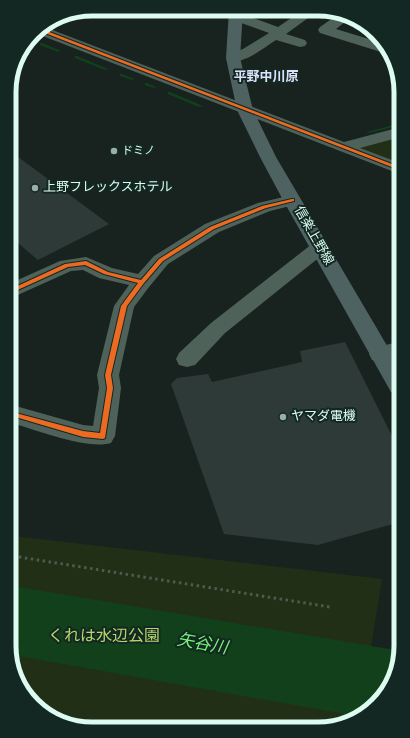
<svg xmlns="http://www.w3.org/2000/svg" width="410" height="738" font-family="Overpass,'Noto Sans JP',sans-serif">
  <style>
    .green { fill: #222f17 }
    .water { fill: #11401a }
    .lines { fill: none; stroke-linecap: round; stroke-linejoin: round }
    .stream { fill: #11401a; fill-rule: evenodd }
    .building { fill: #2d3a37 }
    .path { stroke: #4b5c4e; stroke-width: 3; stroke-dasharray: 2.5 3.5; stroke-linecap: butt }
    .minor { fill: #4e625a; fill-rule: evenodd }
    .major { fill: #4e6361; fill-rule: evenodd }
    .cycleway-casing { stroke: #132822; stroke-width: 2 }
    .cycleway { fill: #ed6a23; fill-rule: evenodd }
    .poi-dot { fill: #98b0a8; stroke: #132822; stroke-width: 1.5 }
    .labels { text-anchor: middle; dominant-baseline: central; stroke-width: 4; stroke-linejoin: round; paint-order: stroke }
    .far-poi-label { font-size: 11px; fill: #ddfcf1; stroke: #132822; text-anchor: start }
    .far-quarter-label { font-size: 13px; font-weight: bold; fill: #dee1fc; stroke: #132822 }
    .poi-label { font-size: 13px; fill: #ddfcf1; stroke: #132822; text-anchor: start }
    .street-label { font-size: 13px; fill: #ddfcf1; stroke: #132822 }
    .near-park-label { font-size: 16px; fill: #b7d66e; stroke: #132822 }
    .near-water-label { font-size: 17px; font-style: italic; fill: #74f275; stroke: #132822 }
    .rim { fill: none; stroke: #ddfcf1; stroke-width: 5 }
  </style>
  <rect width="100%" height="100%" fill="#182320"/>
  <!-- green -->
  <g class="green">
    <path d="M 397,134 L 397,167 L 347,147 Z"/>
    <path d="M 13,536 L 382,579 L 360,714 L 345,725 L 81,728 L 41,712 L 13,673 Z"/>
  </g>
  <!-- water -->
  <path class="water" d="M 13,586 L 401,651 L 401,652 L 384,696 L 356,716 L 13,655 Z"/>
  <g class="lines">
    <!-- stream -->
    <g class="stream">
      <path d="M 40,43 L 42,43 L 61,51 L 58,52 L 40,45 Z"/>
      <path d="M 75,56 L 77,56 L 108,69 L 105,70 L 75,58 Z"/>
      <path d="M 120,74 L 122,74 L 134,79 L 132,80 L 120,76 Z"/>
      <path d="M 145,83 L 147,83 L 156,87 L 154,88 L 145,85 Z"/>
      <path d="M 168,92 L 170,92 L 203,106 L 199,107 L 168,94 Z"/>
      <path d="M 397,124 L 397,126 L 369,133 L 367,132 Z"/>
    </g>
  </g>
  <!-- building -->
  <g class="building">
    <path d="M 10,151 L 109,224 L 38,260 L 11,237 Z"/>
    <path d="M 345,342 L 399,450 L 400,522 L 318,545 L 224,534 L 171,384 L 177,378 L 208,374 L 212,382 L 302,362 L 300,351 Z"/>
  </g>
  <g class="lines">
    <!-- path -->
    <path class="path" d="M 13,556 L 330,607"/>
    <!-- minor -->
    <g class="minor">
      <path d="M 303,10 L 319,10 L 286,34 L 305,40 L 307,43 L 305,46 L 300,47 L 276,40 C 263,48 244,65 228,61 L 226,58 L 228,55 L 243,49 L 269,33 L 230,19 L 228,16 L 230,13 L 240,13 L 278,27 Z"/>
      <path d="M 340,13 L 350,18 L 336,29 L 382,43 L 388,53 L 381,52 L 320,33 L 318,30 L 320,27 Z"/>
      <path d="M 42,26 L 344,142 L 397,128 L 397,138 L 360,148 L 397,162 L 397,173 L 35,33 Z"/>
      <path d="M 292,195 L 298,196 L 301,200 L 298,204 L 270,211 L 219,232 L 168,264 L 149,287 L 134,307 L 119,375 L 121,388 L 115,436 L 111,443 C 87,450 37,430 12,423 L 12,405 L 83,425 L 93,426 L 99,388 L 97,375 L 114,306 L 129,285 L 99,278 L 83,270 L 71,271 L 11,298 L 11,283 L 60,261 L 86,257 L 112,268 L 138,274 L 154,256 L 205,224 L 258,203 Z"/>
      <path d="M 319,242 L 326,244 L 329,248 L 326,252 L 225,333 L 195,365 L 187,367 L 179,365 L 176,359 L 179,353 L 211,323 L 312,244 Z"/>
      <path d="M 399,342 L 399,358 L 380,362 L 372,360 L 369,354 L 372,348 Z"/>
    </g>
    <!-- major -->
    <path class="major" d="M 229,10 L 243,10 L 240,58 L 253,110 L 276,157 L 399,366 L 399,394 L 391,392 L 283,200 L 260,157 L 237,110 L 226,58 Z"/>
    <defs>
      <g id="cycleway">
        <path d="M 39,28 L 397,166 L 397,169 L 37,30 Z"/>
        <path d="M 292,199 L 294,199 L 294,201 L 266,208 L 214,229 L 163,261 L 144,283 L 127,306 L 111,375 L 113,388 L 105,438 L 103,439 L 83,437 L 12,416 L 12,412 L 83,431 L 100,433 L 107,388 L 105,375 L 121,306 L 138,283 L 104,274 L 85,265 L 68,267 L 11,293 L 11,289 L 65,264 L 86,261 L 108,272 L 141,280 L 159,259 L 210,227 L 262,206 Z"/>
      </g>
    </defs>
    <!-- cycleway casing -->
    <use href="#cycleway" class="cycleway-casing"/>
    <!-- cycleway -->
    <use href="#cycleway" class="cycleway"/>
  </g>
  <!-- markers -->
  <g class="poi-dot">
    <circle cx="114" cy="151" r="4"/>
    <circle cx="35" cy="188" r="4"/>
    <circle cx="283" cy="417" r="4"/>
  </g>
  <g class="labels">
    <!-- far-poi labels -->
    <g class="far-poi-label">
      <text x="122" y="151">ドミノ</text>
    </g>
    <!-- far-quarter labels -->
    <g class="far-quarter-label">
      <text x="266" y="78">平野中川原</text>
    </g>
    <!-- poi labels -->
    <g class="poi-label">
      <text x="43" y="188">上野フレックスホテル</text>
      <text x="291" y="417">ヤマダ電機</text>
    </g>
    <!-- street labels -->
    <g class="street-label">
      <text transform="translate(313 236) rotate(60)">信楽上野線</text>
    </g>
    <!-- near-park labels -->
    <g class="near-park-label">
      <text x="104" y="637">くれは水辺公園</text>
    </g>
    <!-- near-water labels -->
    <g class="near-water-label">
      <text transform="translate(202 645) rotate(10)">矢谷川</text>
    </g>
  </g>
  <!-- crop -->
  <path d="M0 0H410V738H0ZM92 16H318A76 76 0 0 1 394 92V646A76 76 0 0 1 318 722H92A76 76 0 0 1 16 646V92A76 76 0 0 1 92 16Z" fill="#132822" fill-rule="evenodd"/>
  <path class="rim" d="M92 16H318A76 76 0 0 1 394 92V646A76 76 0 0 1 318 722H92A76 76 0 0 1 16 646V92A76 76 0 0 1 92 16Z"/>
</svg>
